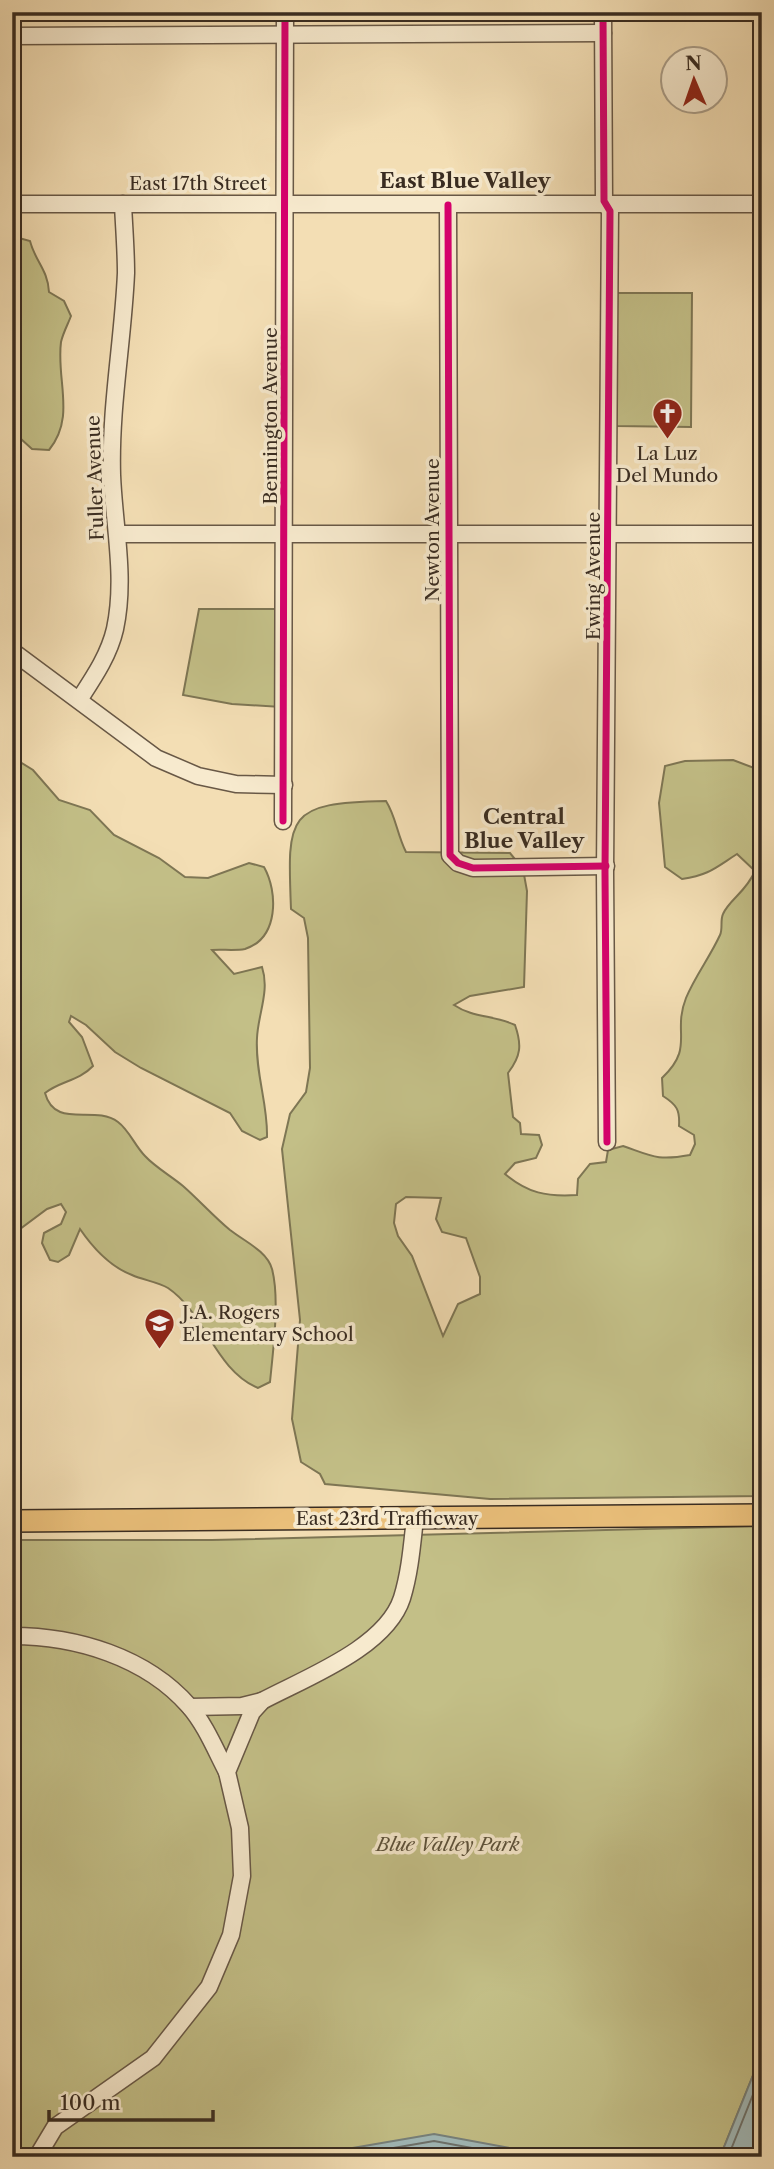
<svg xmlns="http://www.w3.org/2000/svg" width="774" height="2169" font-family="'Libre Caslon Text',serif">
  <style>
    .green { fill: #c3bf87; stroke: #7e7654; stroke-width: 2; fill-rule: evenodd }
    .water { fill: #a1b9b8; stroke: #77817c; stroke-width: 2 }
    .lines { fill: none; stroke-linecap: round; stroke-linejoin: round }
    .shore { stroke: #6d726c; stroke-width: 2 }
    .minor-casing { stroke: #685846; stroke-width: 19 }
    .major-casing { stroke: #392c21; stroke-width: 24 }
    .minor { stroke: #f7eace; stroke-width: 16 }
    .major { stroke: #eabf7a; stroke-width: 21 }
    .cycleway-casing { stroke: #f7eace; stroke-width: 11 }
    .cycleway { stroke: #d6006c; stroke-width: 7 }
    .labels { text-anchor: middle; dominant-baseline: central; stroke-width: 7; stroke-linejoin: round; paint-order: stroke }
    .street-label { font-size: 19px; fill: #392c21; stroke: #f7eace }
    .poi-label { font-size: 19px; fill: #392c21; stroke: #f7eace }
    .park-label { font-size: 19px; font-style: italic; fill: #5c513a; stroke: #f7eace }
    .neighbourhood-label { font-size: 21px; font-weight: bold; fill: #392c21; stroke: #f7eace }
  </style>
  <rect width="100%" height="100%" fill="#f3deb4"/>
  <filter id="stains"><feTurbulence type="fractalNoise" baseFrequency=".00286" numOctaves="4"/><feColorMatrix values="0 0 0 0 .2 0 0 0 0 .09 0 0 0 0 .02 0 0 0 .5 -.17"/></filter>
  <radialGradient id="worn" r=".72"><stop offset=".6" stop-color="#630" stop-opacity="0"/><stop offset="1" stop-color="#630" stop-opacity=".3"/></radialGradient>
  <!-- green -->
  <g class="green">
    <path d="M 19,238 L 30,241 C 35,261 48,270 49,292 L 64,301 L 71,316 C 68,324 63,333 61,342 C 56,380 76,417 49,450 L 32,449 L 21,439 L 18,421 L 12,419 L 12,268 L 16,266 L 14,246 Z"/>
    <path d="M 616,293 L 692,293 L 691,427 L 616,426 Z"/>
    <path d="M 199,609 L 281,609 L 281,707 L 232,704 L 183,695 Z"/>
    <path d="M 12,757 L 33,770 L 59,800 L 90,810 L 114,835 L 159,858 L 185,877 L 208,878 L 249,863 L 264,867 C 278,892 279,938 245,949 C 235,951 221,949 212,950 L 234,974 L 262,967 C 270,991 258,1014 257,1038 C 255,1073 268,1104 267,1137 L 260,1140 L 242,1131 L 230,1113 L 141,1068 L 115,1052 L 86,1025 L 71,1016 L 69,1022 L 82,1037 L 93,1066 C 79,1081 60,1081 45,1093 C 55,1130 94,1104 118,1122 C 129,1130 135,1146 145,1156 C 155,1167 171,1176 183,1186 C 199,1200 213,1216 230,1230 C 244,1241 267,1251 272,1269 C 280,1299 273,1351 270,1382 L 258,1388 C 215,1370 205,1313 168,1288 C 158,1282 143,1280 132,1275 C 111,1267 93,1248 80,1229 L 69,1255 L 58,1262 L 50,1260 L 42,1243 L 44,1233 L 61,1224 L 66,1212 L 61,1204 L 47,1209 L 12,1235 Z"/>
    <path d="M 733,760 L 762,771 L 762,1496 L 490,1499 L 325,1484 L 320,1474 L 301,1462 L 292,1419 L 300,1320 L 282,1149 L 290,1114 L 306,1092 L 310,1068 L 308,938 L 304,918 L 291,909 C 287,814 287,803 386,801 C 396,817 397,834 406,852 L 510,853 L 523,869 L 527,891 L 524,987 L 470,996 L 454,1005 C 473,1018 494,1015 515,1025 C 522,1045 521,1056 508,1073 L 513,1117 L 520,1123 L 521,1134 L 539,1135 L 542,1145 L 536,1158 L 515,1163 L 505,1174 C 528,1193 546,1197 577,1195 L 578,1179 L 590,1164 L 606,1162 L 608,1150 L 623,1146 C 652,1156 657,1161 690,1155 L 695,1144 L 694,1135 L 679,1126 C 680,1110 677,1105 663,1096 L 662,1078 C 695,1047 672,1033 686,998 C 695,976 710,957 720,935 C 723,929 720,920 723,914 C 729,900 746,892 755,871 L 737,854 C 715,868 709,875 682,879 L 665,867 L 659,803 L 665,766 L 685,761 ZM 406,1197 L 441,1198 L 436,1219 L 442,1232 L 466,1238 L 480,1277 L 480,1294 L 458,1304 L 443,1336 L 412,1256 L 398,1236 L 394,1223 L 396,1204 Z"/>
    <path d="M 762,1526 L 762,2053 L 720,2157 L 12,2157 L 12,1540 L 212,1540 Z"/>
  </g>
  <!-- water -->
  <g class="water">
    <path d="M 762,2053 L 762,2137 L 753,2157 L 720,2157 Z"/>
    <path d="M 434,2134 L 526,2151 L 534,2157 L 300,2157 Z"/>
  </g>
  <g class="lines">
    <!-- shore -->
    <g class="shore">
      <path d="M 341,2157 L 434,2141 L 521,2157"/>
      <path d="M 393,2157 L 434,2150 L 472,2157"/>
      <path d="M 728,2157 L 762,2072"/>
    </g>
    <defs>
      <g id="minor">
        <path d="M 603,12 L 604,201 L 610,211 L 605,872 L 607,1142"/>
        <path d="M 12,36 L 603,33"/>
        <path d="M 12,204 L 762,204"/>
        <path d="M 448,205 L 450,855 L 458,863 L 473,868 L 606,866"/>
        <path d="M 118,534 L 762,534"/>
        <path d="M 12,651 L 156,758 L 198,776 L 236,784 L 284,785"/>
        <path d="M 79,700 C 94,677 109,655 115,629 C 126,578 114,526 112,475 C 110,407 123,341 126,273 C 126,250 124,227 123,204"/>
        <path d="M 283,821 L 285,12"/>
        <path d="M 12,1636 C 76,1636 146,1657 189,1706 C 205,1724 216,1751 227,1772"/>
        <path d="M 190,1707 L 242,1706 L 262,1701"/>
        <path d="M 37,2157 L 55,2127 L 153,2058 L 209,1987 L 231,1935 L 242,1876 L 240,1828 L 227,1772 L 252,1712 L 262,1701 C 305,1678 386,1648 402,1598 C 410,1572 412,1545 415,1518"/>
      </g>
      <path id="major" d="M 12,1521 L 762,1515"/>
    </defs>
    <!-- minor casing -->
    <use href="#minor" class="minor-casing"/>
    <!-- major casing -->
    <use href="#major" class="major-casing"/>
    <!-- minor -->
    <use href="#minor" class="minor"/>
    <!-- major -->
    <use href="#major" class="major"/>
    <defs>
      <g id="cycleway">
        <path d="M 603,12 L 604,201 L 610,211 L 605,872 L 607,1142"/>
        <path d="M 448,205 L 450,855 L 458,863 L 473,868 L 606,866"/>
        <path d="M 283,821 L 285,12"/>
      </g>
    </defs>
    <!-- cycleway casing -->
    <use href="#cycleway" class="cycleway-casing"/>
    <!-- cycleway -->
    <use href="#cycleway" class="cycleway"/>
  </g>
  <!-- icons -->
  <defs>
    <symbol id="church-pin" viewBox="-11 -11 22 30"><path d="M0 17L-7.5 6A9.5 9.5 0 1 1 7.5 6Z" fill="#8f2418" stroke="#f7eace"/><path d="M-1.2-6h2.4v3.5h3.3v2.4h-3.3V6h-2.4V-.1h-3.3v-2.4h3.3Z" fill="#fff"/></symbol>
    <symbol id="school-pin" viewBox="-11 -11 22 30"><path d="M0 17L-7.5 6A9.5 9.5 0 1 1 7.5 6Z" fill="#8f2418" stroke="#f7eace"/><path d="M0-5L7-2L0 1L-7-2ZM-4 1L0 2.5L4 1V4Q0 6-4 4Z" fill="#fff"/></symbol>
  </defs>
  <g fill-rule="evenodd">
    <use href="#church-pin" x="650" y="396" width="35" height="47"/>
    <use href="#school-pin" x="142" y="1306" width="35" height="47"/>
  </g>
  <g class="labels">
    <!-- street labels -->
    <g class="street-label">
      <text x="198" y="183">East 17th Street</text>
      <text transform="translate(270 416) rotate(-90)">Bennington Avenue</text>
      <text transform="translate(95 478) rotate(-92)">Fuller Avenue</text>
      <text transform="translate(432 530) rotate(-90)">Newton Avenue</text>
      <text transform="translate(593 576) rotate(-90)">Ewing Avenue</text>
      <text x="387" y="1518">East 23rd Trafficway</text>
    </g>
    <!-- poi labels -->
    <g class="poi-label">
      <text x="667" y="453">La Luz<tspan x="667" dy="22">Del Mundo</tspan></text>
      <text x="182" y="1312" text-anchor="start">J.A. Rogers<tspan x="182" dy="22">Elementary School</tspan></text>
    </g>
    <!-- park labels -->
    <g class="park-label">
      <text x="448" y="1844">Blue Valley Park</text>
    </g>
    <!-- neighbourhood labels -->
    <g class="neighbourhood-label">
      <text x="465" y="180">East Blue Valley</text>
      <text x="524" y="816">Central<tspan x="524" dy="24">Blue Valley</tspan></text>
    </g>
  </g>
  <!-- margin -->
  <rect width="774" height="2169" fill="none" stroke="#f3deb4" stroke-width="42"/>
  <rect x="14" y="14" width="746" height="2141" fill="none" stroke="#392c21" stroke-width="3.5"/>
  <rect x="21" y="21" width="732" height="2127" fill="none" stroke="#392c21" stroke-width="2"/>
  <!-- north arrow -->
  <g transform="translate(694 80) rotate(358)"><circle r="33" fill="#f7eace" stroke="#ab9e89" stroke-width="2"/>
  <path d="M0-5L12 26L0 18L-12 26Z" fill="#8f2418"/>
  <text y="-10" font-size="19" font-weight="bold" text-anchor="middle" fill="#392c21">N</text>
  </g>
  <!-- scale -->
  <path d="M49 2110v10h164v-10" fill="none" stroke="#392c21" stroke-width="3.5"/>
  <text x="60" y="2110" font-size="21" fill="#392c21" stroke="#f7eace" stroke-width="5" paint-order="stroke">100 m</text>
  <rect width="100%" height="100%" filter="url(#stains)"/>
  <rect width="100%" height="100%" fill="url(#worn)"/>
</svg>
